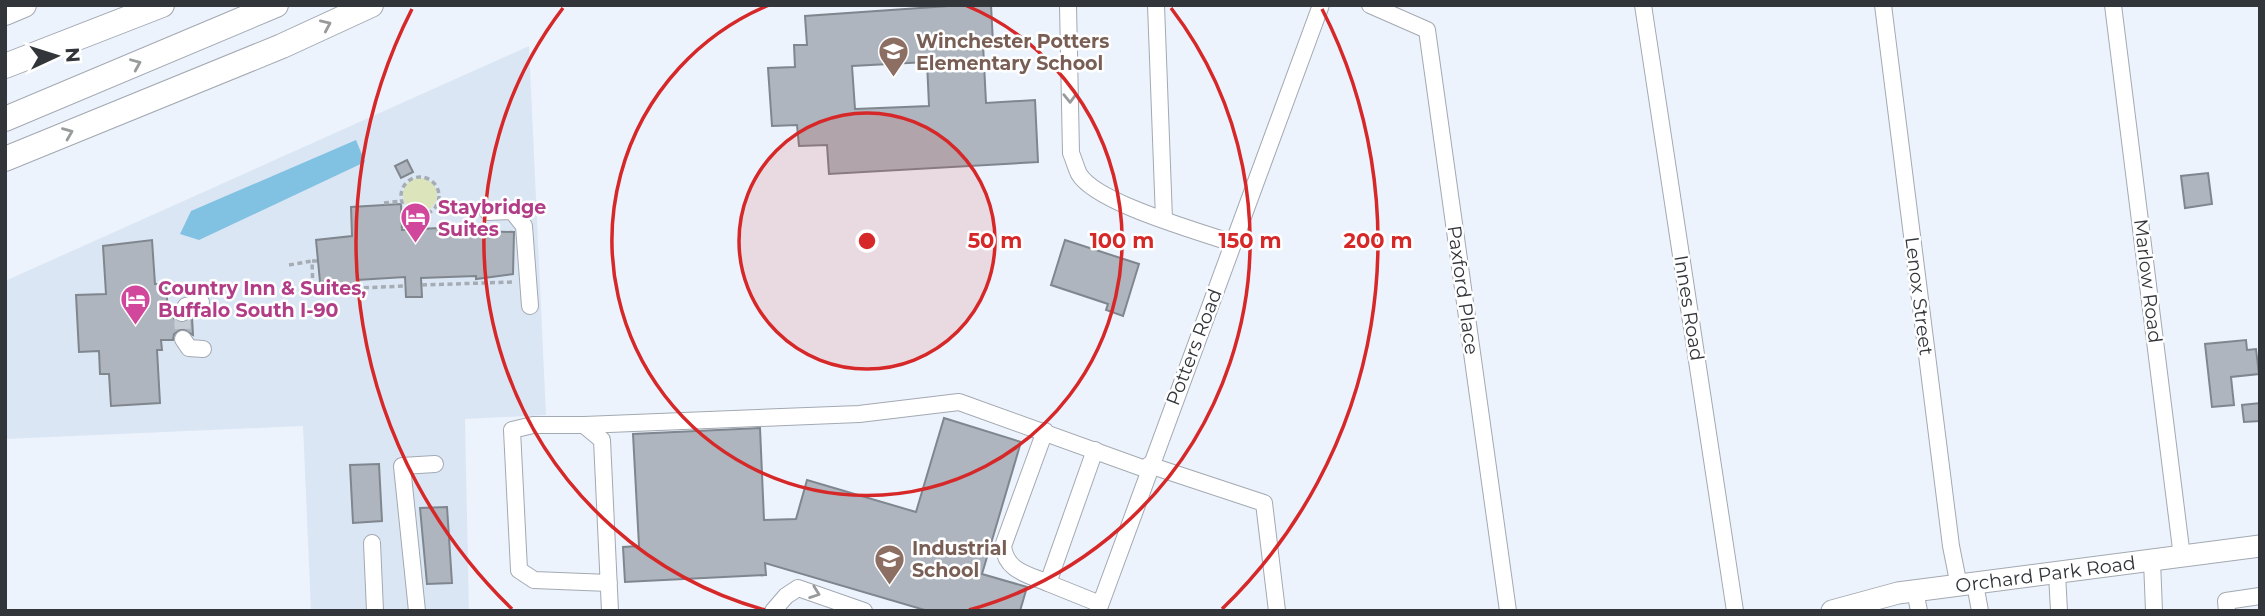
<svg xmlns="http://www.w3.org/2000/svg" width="2265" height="616" font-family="Montserrat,sans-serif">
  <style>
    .built { fill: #dbe6f5 }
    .green { fill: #dce4bc }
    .water { fill: #81c2e3 }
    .building { fill: #aeb5be; stroke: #7f868e; stroke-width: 2; fill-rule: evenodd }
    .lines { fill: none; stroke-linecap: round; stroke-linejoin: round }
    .minor-tunnel { stroke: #c7cdd5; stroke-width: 16; stroke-dasharray: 16 8; stroke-linecap: butt }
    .minor-casing { stroke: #a3a9b2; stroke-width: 18 }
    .major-casing { stroke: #a3a9b2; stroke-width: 23 }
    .highway-casing { stroke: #a3a9b2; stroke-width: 26 }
    .path { stroke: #a6acb3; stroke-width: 3.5; stroke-dasharray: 5 3.5; stroke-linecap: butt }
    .minor { stroke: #fff; stroke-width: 16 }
    .major { stroke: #fff; stroke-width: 21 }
    .highway { stroke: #fff; stroke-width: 24 }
    .oneway { stroke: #989a9c }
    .ring { fill: none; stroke: #d62828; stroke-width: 3.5 }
    .labels { text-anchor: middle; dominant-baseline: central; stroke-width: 5; stroke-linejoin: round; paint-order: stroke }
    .education-label { font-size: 19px; font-weight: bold; fill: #785e54; stroke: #fff; text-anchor: start }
    .hotel-label { font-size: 19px; font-weight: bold; fill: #b23c85; stroke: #fff; text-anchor: start }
    .street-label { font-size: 19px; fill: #323539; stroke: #fff }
    .centre { fill: #d62828; stroke: #fff; stroke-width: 3.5 }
    .ring-label { font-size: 21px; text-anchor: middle; font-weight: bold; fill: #d62828; stroke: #fff; stroke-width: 5; stroke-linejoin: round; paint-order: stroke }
  </style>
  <rect width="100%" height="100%" fill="#ecf3fc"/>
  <!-- built -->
  <path class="built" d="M 529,46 L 546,415 L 465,419 L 469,611 L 311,611 L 303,426 L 5,439 L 5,281 Z"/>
  <!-- green -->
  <circle class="green" cx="420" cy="195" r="17"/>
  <!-- water -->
  <path class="water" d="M 356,140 L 365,162 L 199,240 L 180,234 L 191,211 Z"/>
  <!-- building -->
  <g class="building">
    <path d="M 963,5 L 991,5 L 993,43 L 983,44 L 986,103 L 1035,100 L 1038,162 L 829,174 L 827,145 L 799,146 L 797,125 L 772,126 L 768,68 L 795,67 L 794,45 L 807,45 L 805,16 ZM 927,62 L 929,106 L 855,109 L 852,66 Z"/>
    <path d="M 407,160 L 413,172 L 401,178 L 395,166 Z"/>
    <path d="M 2208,173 L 2212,204 L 2185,208 L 2181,176 Z"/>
    <path d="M 401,204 L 402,230 L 438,228 L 439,236 L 474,234 L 474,231 L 514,232 L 513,274 L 476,279 L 476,276 L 421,278 L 422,297 L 406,297 L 405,277 L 357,280 L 358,284 L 335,285 L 335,281 L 320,282 L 316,240 L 352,236 L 351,207 Z"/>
    <path d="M 152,240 L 155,284 L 166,284 L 168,314 L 172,314 L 176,322 L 187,322 L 192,317 L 193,335 L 182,329 L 174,334 L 173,340 L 161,340 L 162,350 L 157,350 L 160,403 L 111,406 L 109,374 L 100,374 L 99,351 L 79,352 L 76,295 L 106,294 L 103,246 Z"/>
    <path d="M 1065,240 L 1139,264 L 1123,316 L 1106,310 L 1108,304 L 1051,285 Z"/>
    <path d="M 2246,340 L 2247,350 L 2256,349 L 2259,374 L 2231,377 L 2234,405 L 2212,407 L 2205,344 Z"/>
    <path d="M 2260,403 L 2260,421 L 2244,422 L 2242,405 Z"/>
    <path d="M 944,418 L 1021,442 L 982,574 L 1027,587 L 1020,611 L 928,611 L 765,563 L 766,575 L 625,582 L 623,547 L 639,546 L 633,434 L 760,428 L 764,520 L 796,519 L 807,480 L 916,512 Z"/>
    <path d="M 379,464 L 382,521 L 353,523 L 350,465 Z"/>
    <path d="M 447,507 L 452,583 L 427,584 L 420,508 Z"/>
  </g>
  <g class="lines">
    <!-- minor-tunnel -->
    <path class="minor-tunnel" d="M 182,313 L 183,339"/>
    <defs>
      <g id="minor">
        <path d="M 1068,5 L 1071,153 C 1074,160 1076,168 1079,174 C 1096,203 1198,231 1232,243"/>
        <path d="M 1156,5 L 1164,219"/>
        <path d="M 1370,5 L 1427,30 L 1508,611"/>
        <path d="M 1643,5 L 1735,611"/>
        <path d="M 1883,5 L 1951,546 L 1959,586"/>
        <path d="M 2113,5 L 2182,557"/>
        <path d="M 488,212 L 512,211 L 524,226 L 530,306"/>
        <path d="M 182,313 L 186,306 L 201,302"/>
        <path d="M 183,339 L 189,348 L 203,349"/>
        <path d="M 584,425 L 859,414 L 959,402 L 1148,470"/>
        <path d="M 1045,431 L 1003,546 C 1006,571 1027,574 1048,583"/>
        <path d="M 1095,450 L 1048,583 L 1100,604"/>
        <path d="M 1149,465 L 1264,503 L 1277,611"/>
        <path d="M 372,543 L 375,611"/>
        <path d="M 2152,561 L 2154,611"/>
        <path d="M 2057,574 L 2059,611"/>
        <path d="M 609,583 L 534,580 L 519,570 L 512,430 L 533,425 L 584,425 L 602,440 L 610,611"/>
        <path d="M 1975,584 L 1980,611"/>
        <path d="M 1915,591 L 1919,611"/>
        <path d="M 417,611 L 402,466 L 435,464"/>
        <path d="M 773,611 L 786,596 L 798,588 L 864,611"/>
        <path d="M 1098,611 L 1321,5"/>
        <path d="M 2227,611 L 2226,601 L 2260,596"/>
      </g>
      <g id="major">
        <path id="s1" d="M 1832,611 L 1898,593 L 2260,546"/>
      </g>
      <g id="highway">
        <path d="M 5,13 L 24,5"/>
        <path d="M 5,66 L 162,5"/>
        <path d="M 5,119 L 276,5"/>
        <path d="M 5,159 L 282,46 L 371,5"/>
      </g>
    </defs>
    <!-- minor casing -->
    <use href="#minor" class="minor-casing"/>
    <!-- major casing -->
    <use href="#major" class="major-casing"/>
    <!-- highway casing -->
    <use href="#highway" class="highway-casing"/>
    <!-- path -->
    <g class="path">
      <circle cx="420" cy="196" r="19"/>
      <path d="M 384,203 L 401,201"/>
      <path d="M 402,214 L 407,210"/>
      <path d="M 420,215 L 420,230 L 424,232"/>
      <path d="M 317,261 L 312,261 L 313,290 L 405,286"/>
      <path d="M 289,265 L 312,261"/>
      <path d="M 422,285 L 514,282"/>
    </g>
    <!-- minor -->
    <use href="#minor" class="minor"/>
    <!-- major -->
    <use href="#major" class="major"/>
    <!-- highway -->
    <use href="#highway" class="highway"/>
  </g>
  <!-- one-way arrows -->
  <defs><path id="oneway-chevron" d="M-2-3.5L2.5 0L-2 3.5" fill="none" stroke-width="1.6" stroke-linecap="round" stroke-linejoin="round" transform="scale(1.75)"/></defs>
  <g class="oneway">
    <use href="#oneway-chevron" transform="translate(326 25) rotate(-24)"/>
    <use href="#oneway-chevron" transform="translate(136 64) rotate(-23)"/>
    <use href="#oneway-chevron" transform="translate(1070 98) rotate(89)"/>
    <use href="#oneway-chevron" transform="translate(68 133) rotate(-22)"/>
    <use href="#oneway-chevron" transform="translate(815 593) rotate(20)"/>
  </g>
  <!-- distance rings -->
  <circle cx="867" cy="241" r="128" fill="#d62828" fill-opacity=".12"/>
  <g class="ring">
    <circle cx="867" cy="241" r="128"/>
    <path d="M965 5A255 255 0 1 1 769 5"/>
    <path d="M765 610A383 383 0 0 1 563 8M1171 8A383 383 0 0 1 969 610"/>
    <path d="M512 609A511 511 0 0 1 412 9M1322 9A511 511 0 0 1 1222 609"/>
  </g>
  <!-- icons -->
  <defs>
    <symbol id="school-pin" viewBox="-11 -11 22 30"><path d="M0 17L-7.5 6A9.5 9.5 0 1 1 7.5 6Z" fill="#8d6e63" stroke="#fff"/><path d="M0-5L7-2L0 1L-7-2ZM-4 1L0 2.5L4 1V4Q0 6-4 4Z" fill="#fff"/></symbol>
    <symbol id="hotel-pin" viewBox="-11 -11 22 30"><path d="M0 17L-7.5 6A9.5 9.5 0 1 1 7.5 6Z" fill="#d1479c" stroke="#fff"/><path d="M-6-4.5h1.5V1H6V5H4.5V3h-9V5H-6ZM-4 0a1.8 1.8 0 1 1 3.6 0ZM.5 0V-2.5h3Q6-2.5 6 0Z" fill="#fff"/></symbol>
  </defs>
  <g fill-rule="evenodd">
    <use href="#school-pin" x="876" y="34" width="35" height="47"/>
    <use href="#hotel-pin" x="398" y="200" width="35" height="47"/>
    <use href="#hotel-pin" x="118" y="282" width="35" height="47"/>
    <use href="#school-pin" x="872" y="542" width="35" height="47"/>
  </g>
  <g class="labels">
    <!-- education labels -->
    <g class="education-label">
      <text x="916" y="41">Winchester Potters<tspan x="916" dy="22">Elementary School</tspan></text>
      <text x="912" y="548">Industrial<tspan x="912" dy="22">School</tspan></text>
    </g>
    <!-- hotel labels -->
    <g class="hotel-label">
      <text x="438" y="207">Staybridge<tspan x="438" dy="22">Suites</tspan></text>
      <text x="158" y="288">Country Inn &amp; Suites,<tspan x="158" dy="22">Buffalo South I-90</tspan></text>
    </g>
    <!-- street labels -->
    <g class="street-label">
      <text transform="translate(2148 281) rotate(83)">Marlow Road</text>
      <text transform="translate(1463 290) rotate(82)">Paxford Place</text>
      <text transform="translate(1919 296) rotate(83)">Lenox Street</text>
      <text transform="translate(1689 308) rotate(81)">Innes Road</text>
      <text transform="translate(1194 347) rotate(-69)">Potters Road</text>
      <text stroke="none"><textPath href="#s1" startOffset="217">Orchard Park Road</textPath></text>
    </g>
  </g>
  <circle cx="867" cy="241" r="10" class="centre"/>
  <g class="ring-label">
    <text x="995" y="248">50 m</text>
    <text x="1122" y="248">100 m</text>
    <text x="1250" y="248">150 m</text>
    <text x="1378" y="248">200 m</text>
  </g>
  <!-- border -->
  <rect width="2265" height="616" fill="none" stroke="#323539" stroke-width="14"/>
  <!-- north arrow -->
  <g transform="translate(56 56) rotate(86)" stroke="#ffffff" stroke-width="5" paint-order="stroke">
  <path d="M0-5L12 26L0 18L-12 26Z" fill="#323539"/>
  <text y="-10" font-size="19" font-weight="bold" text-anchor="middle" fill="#323539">N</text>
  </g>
</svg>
